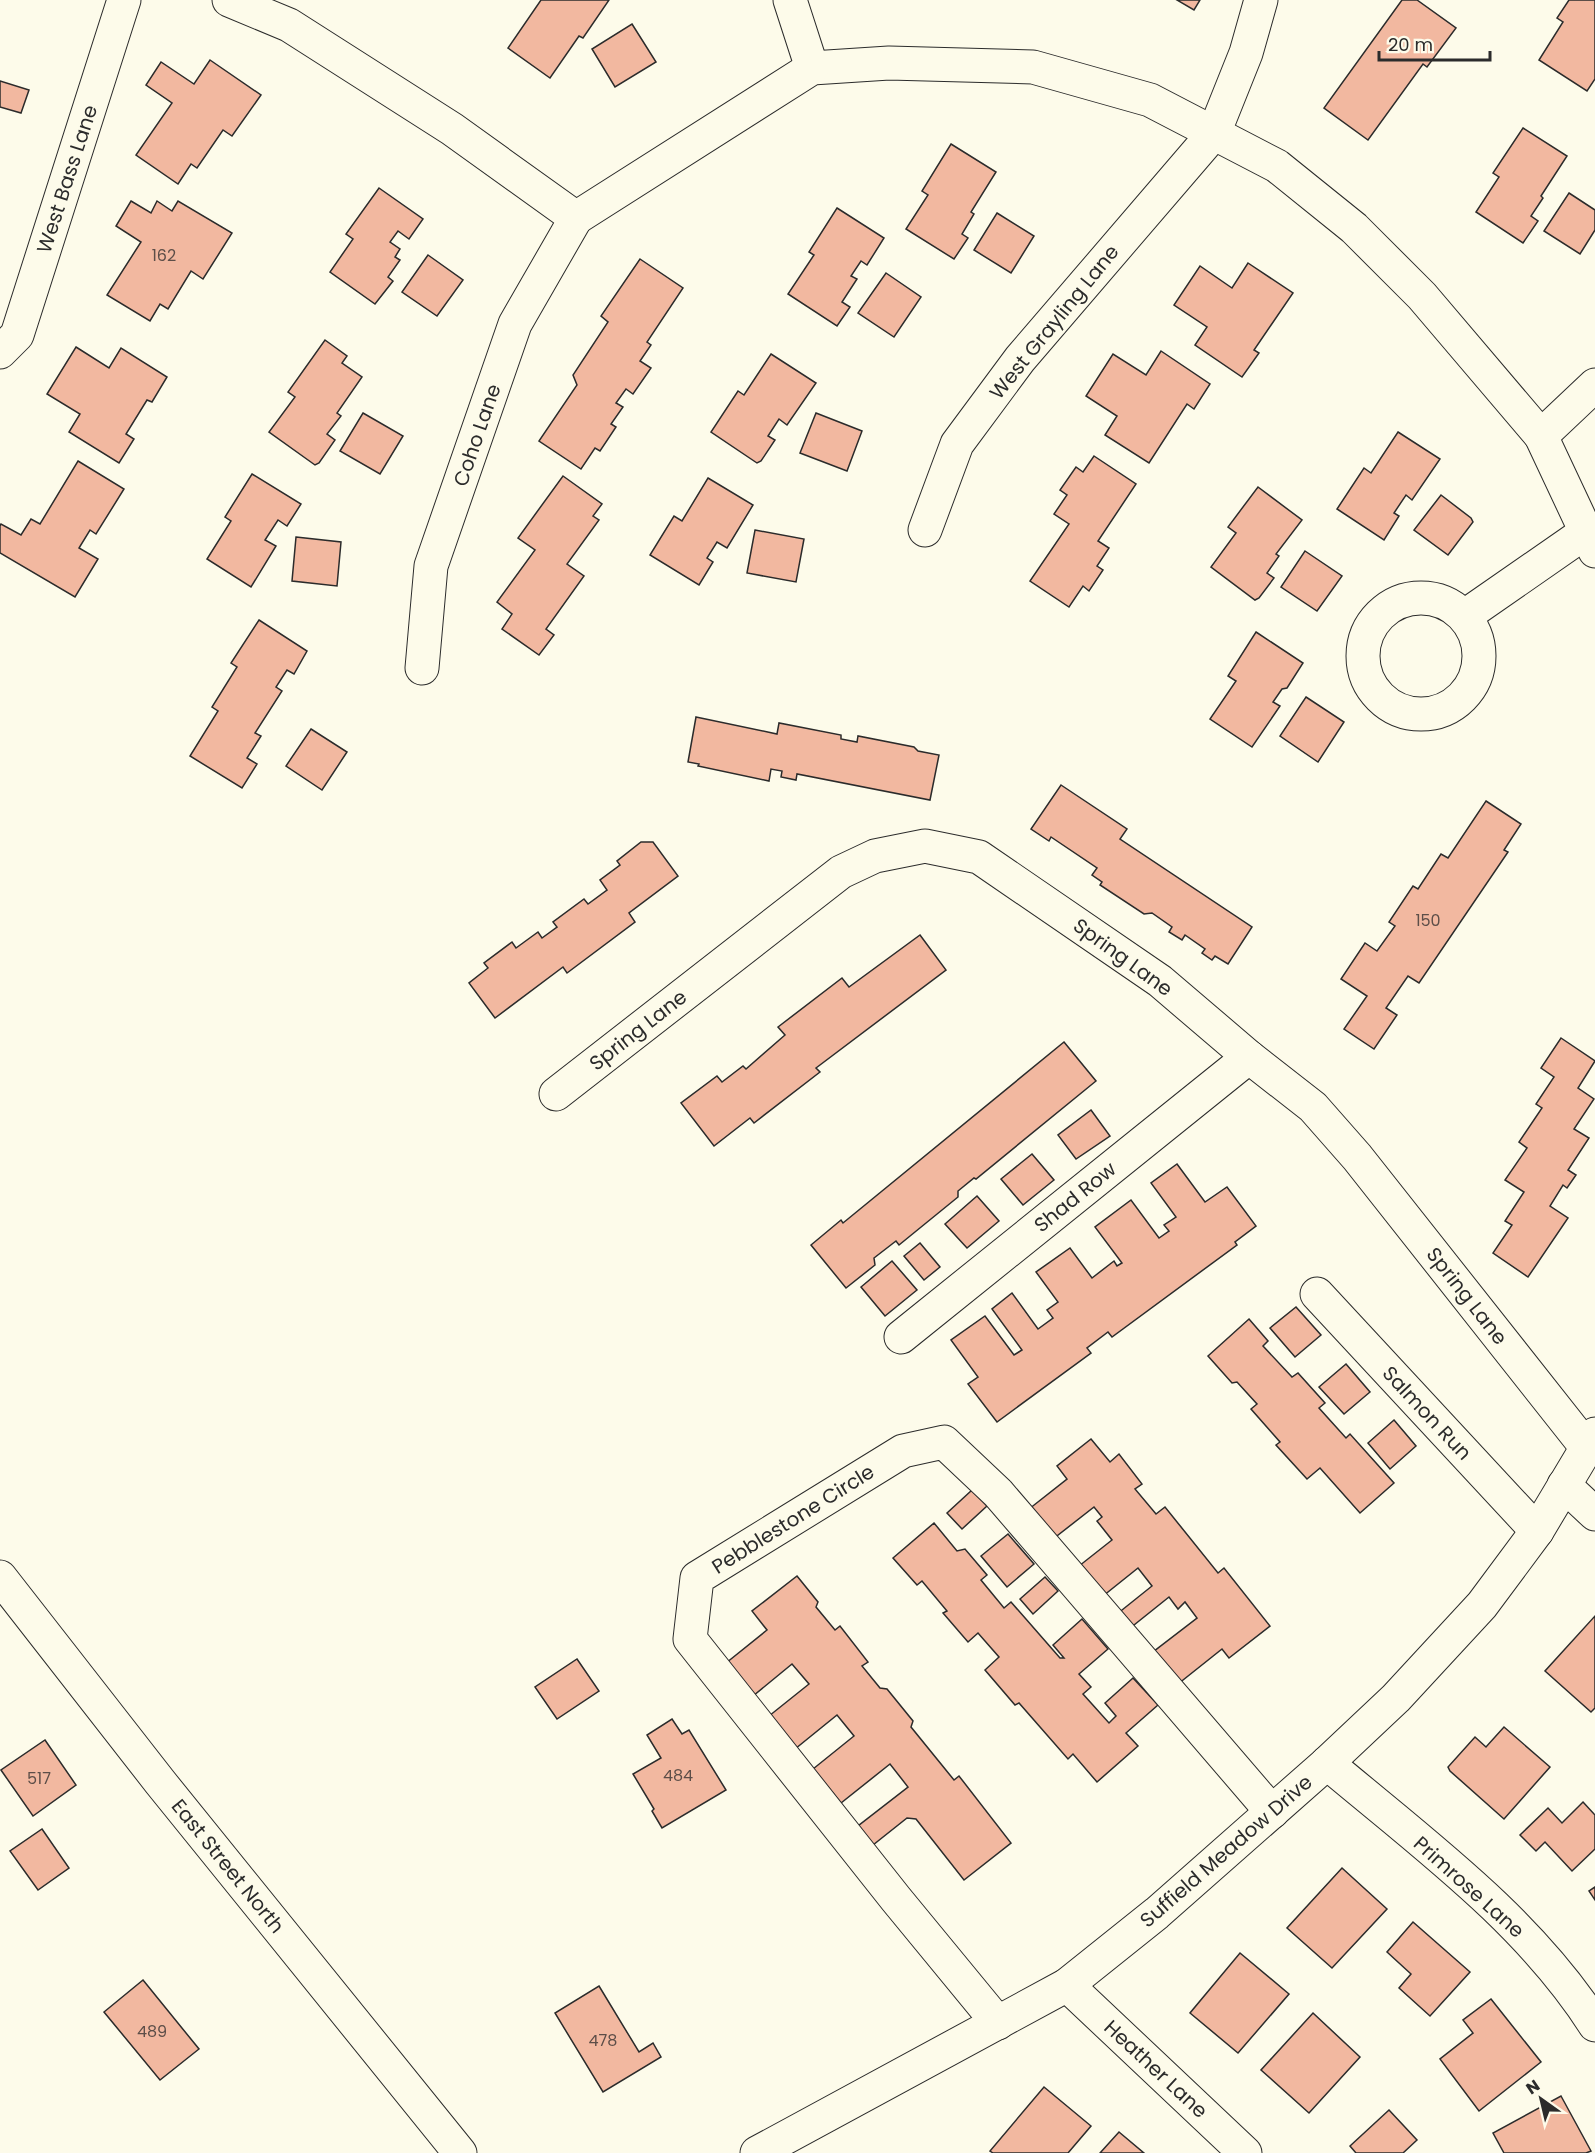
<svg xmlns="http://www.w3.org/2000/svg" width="1595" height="2153" font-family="Poppins,sans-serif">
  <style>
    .building { fill: #f2b8a0; stroke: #2b2b2b; stroke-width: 1.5 }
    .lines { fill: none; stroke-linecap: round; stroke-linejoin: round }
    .minor-casing { stroke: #2b2b2b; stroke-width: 35 }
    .secondary-casing { stroke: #2b2b2b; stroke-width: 35 }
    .minor { stroke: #fdfbea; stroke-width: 33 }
    .secondary { stroke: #fdfbea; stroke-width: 33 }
    .labels { text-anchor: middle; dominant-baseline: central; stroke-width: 4.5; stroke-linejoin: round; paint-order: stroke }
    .number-label { font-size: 16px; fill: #5d4e48 }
    .street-label { font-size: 20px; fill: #2b2b2b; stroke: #fdfbea }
  </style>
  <rect width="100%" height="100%" fill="#fdfbea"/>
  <!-- building -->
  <g class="building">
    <path d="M 541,0 L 609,0 L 583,38 L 579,36 L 550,78 L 508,48 Z"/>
    <path d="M 1177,0 L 1200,0 L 1194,10 Z"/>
    <path d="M 1402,0 L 1417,0 L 1456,28 L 1427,67 L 1423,64 L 1368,140 L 1324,108 Z"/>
    <path d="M 1569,0 L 1595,0 L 1595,79 L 1587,91 L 1539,60 L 1563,22 L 1557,18 Z"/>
    <path d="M 632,24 L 656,62 L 615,87 L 592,49 Z"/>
    <path d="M 210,60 L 261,95 L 232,136 L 223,130 L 197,168 L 191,164 L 178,184 L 136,155 L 172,103 L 146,85 L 161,62 L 194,84 Z"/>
    <path d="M 0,81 L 29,90 L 21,113 L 0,107 Z"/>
    <path d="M 1523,128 L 1567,156 L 1541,196 L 1543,198 L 1531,216 L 1538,221 L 1523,243 L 1476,212 L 1499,177 L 1493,173 Z"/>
    <path d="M 951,144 L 996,172 L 971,212 L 974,214 L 962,234 L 968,238 L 954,259 L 906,229 L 928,195 L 922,191 Z"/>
    <path d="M 379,188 L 423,219 L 409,239 L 398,231 L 390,242 L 400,249 L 395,257 L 400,260 L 388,277 L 393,281 L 375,304 L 330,272 L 353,239 L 346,234 Z"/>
    <path d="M 1569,193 L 1595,210 L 1595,230 L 1580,254 L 1544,231 Z"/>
    <path d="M 131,201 L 151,213 L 157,201 L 172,211 L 178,201 L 232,233 L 203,279 L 191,271 L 168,309 L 160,304 L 150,321 L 107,295 L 141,242 L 116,226 Z"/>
    <path d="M 837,208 L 884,238 L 867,265 L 861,261 L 851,276 L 857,279 L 842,302 L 850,307 L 837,326 L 788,294 L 814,255 L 809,252 Z"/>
    <path d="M 997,213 L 1034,236 L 1011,273 L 974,250 Z"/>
    <path d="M 428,255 L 463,280 L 437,316 L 402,292 Z"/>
    <path d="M 640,259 L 683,288 L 647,342 L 651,345 L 640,361 L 651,368 L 633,394 L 626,389 L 616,403 L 623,407 L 611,424 L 616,427 L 600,451 L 595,448 L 581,469 L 539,441 L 577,385 L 573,375 L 608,322 L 601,316 Z"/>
    <path d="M 1248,263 L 1293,293 L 1254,350 L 1259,353 L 1242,377 L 1195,345 L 1207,327 L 1174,305 L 1200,266 L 1232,288 Z"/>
    <path d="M 886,273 L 921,297 L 894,337 L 858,313 Z"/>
    <path d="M 325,340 L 347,356 L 342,363 L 362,377 L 337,413 L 341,416 L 327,434 L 335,440 L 319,463 L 315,465 L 269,432 L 295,397 L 288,392 Z"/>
    <path d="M 76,347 L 109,368 L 121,348 L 167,377 L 152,402 L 147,400 L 126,434 L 134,439 L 119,463 L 69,432 L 80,414 L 47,394 Z"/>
    <path d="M 1161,351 L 1210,384 L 1194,409 L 1187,404 L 1149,463 L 1105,435 L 1117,416 L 1086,396 L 1113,354 L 1146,375 Z"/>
    <path d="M 771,354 L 816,383 L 787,425 L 779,419 L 768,436 L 775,440 L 761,461 L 757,463 L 711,432 L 738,391 L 744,395 Z"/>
    <path d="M 363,413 L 403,436 L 380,474 L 340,451 Z"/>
    <path d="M 816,413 L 862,431 L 847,471 L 800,453 Z"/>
    <path d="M 1398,432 L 1440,459 L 1412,500 L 1406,495 L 1394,513 L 1399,516 L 1384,540 L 1337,509 L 1364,468 L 1371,473 Z"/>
    <path d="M 1094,456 L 1136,484 L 1098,541 L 1109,548 L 1097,566 L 1103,570 L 1089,591 L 1083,586 L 1069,607 L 1030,581 L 1069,524 L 1054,514 L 1067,495 L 1060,490 L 1076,467 L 1083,472 Z"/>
    <path d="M 78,461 L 124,489 L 96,534 L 90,530 L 79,548 L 98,559 L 75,597 L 0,553 L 0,526 L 1,524 L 21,535 L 31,519 L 40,524 Z"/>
    <path d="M 252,474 L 301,504 L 287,526 L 278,520 L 265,540 L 276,546 L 251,587 L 207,559 L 231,521 L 225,517 Z"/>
    <path d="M 563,476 L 602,504 L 593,516 L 599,520 L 567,564 L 584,576 L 546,629 L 554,635 L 539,655 L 502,629 L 512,614 L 497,602 L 535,550 L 518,538 Z"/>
    <path d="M 708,478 L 753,505 L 727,548 L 717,542 L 707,558 L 713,562 L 699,585 L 650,555 L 674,516 L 682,521 Z"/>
    <path d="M 1258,487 L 1302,520 L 1276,554 L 1279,556 L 1267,573 L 1274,578 L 1259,598 L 1255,600 L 1211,567 L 1236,533 L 1228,527 Z"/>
    <path d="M 1441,495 L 1471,518 L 1473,522 L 1448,555 L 1414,530 Z"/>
    <path d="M 755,530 L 804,539 L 796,582 L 747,573 Z"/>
    <path d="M 296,537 L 341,542 L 337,586 L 292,581 Z"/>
    <path d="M 1305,551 L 1342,576 L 1317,611 L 1281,587 Z"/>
    <path d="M 259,620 L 307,651 L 294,674 L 287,670 L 276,687 L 282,691 L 255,733 L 261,736 L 247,758 L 257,764 L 242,788 L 190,756 L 218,711 L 212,707 L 237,667 L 231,663 Z"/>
    <path d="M 1256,632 L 1303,663 L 1287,688 L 1282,689 L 1273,702 L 1280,706 L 1252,747 L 1210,719 L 1236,681 L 1228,676 Z"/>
    <path d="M 1306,697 L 1344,722 L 1318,762 L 1280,736 Z"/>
    <path d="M 696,717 L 777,734 L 779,723 L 841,735 L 841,739 L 857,742 L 858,736 L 914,747 L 918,751 L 939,755 L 930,800 L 797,774 L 796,780 L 781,777 L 782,771 L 771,769 L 769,781 L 698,766 L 699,764 L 688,762 Z"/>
    <path d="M 311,729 L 347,752 L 322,790 L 286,766 Z"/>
    <path d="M 1061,785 L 1127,829 L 1120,839 L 1252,927 L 1228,964 L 1215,956 L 1212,960 L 1202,953 L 1205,949 L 1185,935 L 1182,940 L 1169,932 L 1172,927 L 1152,913 L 1144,914 L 1100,885 L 1102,882 L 1092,875 L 1097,868 L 1051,837 L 1049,841 L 1031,829 Z"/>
    <path d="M 1486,801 L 1521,824 L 1504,850 L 1508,852 L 1419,983 L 1408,976 L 1386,1008 L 1397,1015 L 1374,1049 L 1344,1029 L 1367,996 L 1341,979 L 1365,943 L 1377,951 L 1395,926 L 1389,922 L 1413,886 L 1418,889 L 1441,854 L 1448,858 Z"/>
    <path d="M 641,842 L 653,842 L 678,876 L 629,913 L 635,922 L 567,973 L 563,967 L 495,1018 L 469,983 L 488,968 L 484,963 L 512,942 L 516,948 L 538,932 L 542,938 L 557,927 L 553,922 L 584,899 L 588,904 L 607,890 L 600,880 L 620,865 L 617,861 Z"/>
    <path d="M 920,935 L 946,970 L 816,1068 L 820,1072 L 754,1123 L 750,1118 L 714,1146 L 681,1103 L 717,1076 L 722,1082 L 743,1066 L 746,1069 L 785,1035 L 778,1027 L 842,978 L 849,987 Z"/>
    <path d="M 1561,1038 L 1595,1061 L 1578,1088 L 1594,1099 L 1574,1129 L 1589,1138 L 1568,1170 L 1576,1175 L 1567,1188 L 1563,1185 L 1550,1206 L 1568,1218 L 1528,1277 L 1493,1253 L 1512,1225 L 1505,1221 L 1524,1192 L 1505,1180 L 1527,1148 L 1519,1142 L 1542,1108 L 1536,1104 L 1554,1077 L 1541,1068 Z"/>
    <path d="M 1064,1042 L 1096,1081 L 976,1179 L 974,1178 L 958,1191 L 958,1197 L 899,1245 L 896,1241 L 874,1258 L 875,1265 L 846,1288 L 811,1245 L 841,1220 L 843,1223 Z"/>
    <path d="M 1091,1110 L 1110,1136 L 1076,1159 L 1058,1135 Z"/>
    <path d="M 1032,1154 L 1054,1180 L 1023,1205 L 1001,1179 Z"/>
    <path d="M 1177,1164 L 1205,1202 L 1227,1187 L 1256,1226 L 1235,1242 L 1237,1245 L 1112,1337 L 1108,1332 L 1087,1348 L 1091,1353 L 997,1422 L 968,1384 L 978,1377 L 951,1340 L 985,1316 L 1014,1355 L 1022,1350 L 992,1309 L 1012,1293 L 1038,1329 L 1053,1318 L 1047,1310 L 1058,1302 L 1036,1272 L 1070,1248 L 1092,1278 L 1114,1261 L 1117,1266 L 1122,1263 L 1095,1227 L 1131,1200 L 1159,1238 L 1169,1231 L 1164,1225 L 1176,1217 L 1151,1183 Z"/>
    <path d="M 977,1196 L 999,1221 L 967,1248 L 945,1224 Z"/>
    <path d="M 920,1243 L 940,1267 L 924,1280 L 904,1256 Z"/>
    <path d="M 892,1261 L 917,1290 L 885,1316 L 861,1287 Z"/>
    <path d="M 1296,1307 L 1321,1335 L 1295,1357 L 1270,1328 Z"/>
    <path d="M 1249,1319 L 1268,1341 L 1263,1346 L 1292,1377 L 1298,1373 L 1325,1403 L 1319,1408 L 1346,1438 L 1350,1434 L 1394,1483 L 1360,1513 L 1320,1468 L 1307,1479 L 1276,1445 L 1280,1442 L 1251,1409 L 1257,1404 L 1237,1382 L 1232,1383 L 1208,1356 Z"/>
    <path d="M 1346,1364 L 1370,1392 L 1344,1414 L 1319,1387 Z"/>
    <path d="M 1394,1420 L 1416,1446 L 1390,1469 L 1368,1443 Z"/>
    <path d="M 1091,1439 L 1110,1462 L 1119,1454 L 1142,1484 L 1135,1489 L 1156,1514 L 1165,1507 L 1218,1573 L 1224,1568 L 1270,1626 L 1229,1658 L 1222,1649 L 1178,1684 L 1153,1652 L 1197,1618 L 1185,1602 L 1178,1609 L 1169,1597 L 1129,1629 L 1117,1614 L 1152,1586 L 1138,1568 L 1103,1596 L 1079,1566 L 1112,1540 L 1097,1521 L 1102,1517 L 1094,1507 L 1053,1539 L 1029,1509 L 1067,1479 L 1057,1466 Z"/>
    <path d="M 972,1490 L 987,1506 L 962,1529 L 947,1513 Z"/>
    <path d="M 934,1523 L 957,1551 L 965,1549 L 987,1575 L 981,1580 L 1004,1608 L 1011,1602 L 1060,1658 L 1064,1658 L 1053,1645 L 1082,1619 L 1108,1649 L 1079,1674 L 1091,1687 L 1083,1694 L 1109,1723 L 1116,1716 L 1105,1703 L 1133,1678 L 1158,1705 L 1126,1733 L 1138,1746 L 1097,1782 L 1073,1754 L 1068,1759 L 1019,1703 L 1015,1705 L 985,1670 L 999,1657 L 978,1633 L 968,1642 L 943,1613 L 947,1611 L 922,1581 L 917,1585 L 893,1558 Z"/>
    <path d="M 1008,1534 L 1034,1564 L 1007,1587 L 981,1556 Z"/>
    <path d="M 797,1576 L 818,1602 L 816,1607 L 835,1630 L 840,1626 L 868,1662 L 862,1666 L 880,1688 L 887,1689 L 913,1721 L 911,1727 L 954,1780 L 959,1776 L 1011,1843 L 964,1880 L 916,1819 L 907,1818 L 873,1845 L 858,1826 L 908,1787 L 890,1764 L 841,1803 L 813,1769 L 854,1736 L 837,1715 L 795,1749 L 769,1716 L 809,1684 L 792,1664 L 753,1696 L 726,1663 L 767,1630 L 752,1611 Z"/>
    <path d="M 1045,1577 L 1058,1591 L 1033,1614 L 1020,1599 Z"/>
    <path d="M 1595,1616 L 1595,1708 L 1591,1712 L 1545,1671 Z"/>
    <path d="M 577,1659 L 599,1691 L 557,1719 L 535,1687 Z"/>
    <path d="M 672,1719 L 682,1734 L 689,1730 L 726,1790 L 662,1828 L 652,1811 L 654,1809 L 633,1774 L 661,1758 L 647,1735 Z"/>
    <path d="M 1504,1727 L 1550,1767 L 1504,1819 L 1450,1771 L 1448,1767 L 1475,1737 L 1486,1747 Z"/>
    <path d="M 45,1740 L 76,1785 L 33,1816 L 1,1770 Z"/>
    <path d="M 1583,1802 L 1595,1815 L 1595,1849 L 1572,1871 L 1545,1842 L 1536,1851 L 1520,1835 L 1548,1808 L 1562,1823 Z"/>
    <path d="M 42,1829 L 69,1868 L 38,1890 L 10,1851 Z"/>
    <path d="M 1342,1868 L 1387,1909 L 1332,1968 L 1287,1928 Z"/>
    <path d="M 1595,1887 L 1595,1900 L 1589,1891 Z"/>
    <path d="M 1413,1922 L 1470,1972 L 1430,2016 L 1399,1988 L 1411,1974 L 1387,1952 Z"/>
    <path d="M 1240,1953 L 1289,1994 L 1238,2053 L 1190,2013 Z"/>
    <path d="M 143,1980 L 199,2049 L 160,2080 L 104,2012 Z"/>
    <path d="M 599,1986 L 639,2052 L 653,2043 L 661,2057 L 603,2092 L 555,2013 Z"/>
    <path d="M 1491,1999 L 1541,2062 L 1479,2111 L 1440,2059 L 1473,2033 L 1463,2020 Z"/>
    <path d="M 1313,2013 L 1360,2057 L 1309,2113 L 1261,2070 Z"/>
    <path d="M 1044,2087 L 1091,2126 L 1068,2153 L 993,2153 L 990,2151 Z"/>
    <path d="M 1561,2096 L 1591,2151 L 1586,2153 L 1504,2153 L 1493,2133 Z"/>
    <path d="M 1389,2110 L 1417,2140 L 1403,2153 L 1356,2153 L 1350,2146 Z"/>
    <path d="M 1119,2132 L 1144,2153 L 1100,2153 Z"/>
  </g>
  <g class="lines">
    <defs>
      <g id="minor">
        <path d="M 229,0 L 289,25 L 452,129 L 576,218 L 812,68 L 889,63 L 1033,67 L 1150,100 L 1277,166 L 1354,228 L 1422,296 L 1541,436 L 1595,551"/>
        <path d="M 790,0 L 812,68"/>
        <path d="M 0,352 L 17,335 L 124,0"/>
        <path d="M 1541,436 L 1595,385"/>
        <path d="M 925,530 L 957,444 L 1020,359 L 1214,133 L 1246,53 L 1261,0"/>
        <circle cx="1421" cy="656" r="58"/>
        <path d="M 1465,616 L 1586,532"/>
        <path d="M 422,668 L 431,566 L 515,324 L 576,218"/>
        <path d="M 556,1094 L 841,872 L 875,856 L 925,846 L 979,857 L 1160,981 L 1249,1057 L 1313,1107 L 1357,1157 L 1587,1448"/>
        <path d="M 1317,1294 L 1537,1531"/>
        <path d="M 901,1337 L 1249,1057"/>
        <path d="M 1564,1485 L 1595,1514"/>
        <path d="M 1327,1763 C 1422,1843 1528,1920 1595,2025"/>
        <path d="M 1067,1985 L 1245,2153"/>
        <path d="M 998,2023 L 896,1899 L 690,1639 L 697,1578 L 903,1451 L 944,1442 L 998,1493 L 1272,1812"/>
        <path d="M 757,2153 L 1067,1985 L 1157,1913 L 1327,1763 L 1396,1698 L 1482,1605 L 1537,1531 L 1595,1434"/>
      </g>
      <path id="secondary" d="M 0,1577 L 160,1782 L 460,2153"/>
    </defs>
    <!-- minor casing -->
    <use href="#minor" class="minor-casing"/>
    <!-- secondary casing -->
    <use href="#secondary" class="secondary-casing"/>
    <!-- minor -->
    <use href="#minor" class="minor"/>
    <!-- secondary -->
    <use href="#secondary" class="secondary"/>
  </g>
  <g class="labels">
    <!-- number labels -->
    <g class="number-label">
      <text x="164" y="255">162</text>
      <text x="1428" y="920">150</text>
      <text x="678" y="1775">484</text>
      <text x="39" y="1778">517</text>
      <text x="152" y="2031">489</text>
      <text x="603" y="2040">478</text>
    </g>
    <!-- street labels -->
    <g class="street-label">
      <text transform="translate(67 179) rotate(-72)">West Bass Lane</text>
      <text transform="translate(1054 322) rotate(-51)">West Grayling Lane</text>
      <text transform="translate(477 435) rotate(-71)">Coho Lane</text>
      <text transform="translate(1123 957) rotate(36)">Spring Lane</text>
      <text transform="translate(638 1030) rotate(-38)">Spring Lane</text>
      <text transform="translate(1075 1197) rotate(-39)">Shad Row</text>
      <text transform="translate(1467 1296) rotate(52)">Spring Lane</text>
      <text transform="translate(1427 1413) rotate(47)">Salmon Run</text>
      <text transform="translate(793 1519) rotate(-32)">Pebblestone Circle</text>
      <text transform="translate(1226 1851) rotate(-41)">Suffield Meadow Drive</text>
      <text transform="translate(228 1866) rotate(51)">East Street North</text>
      <text transform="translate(1469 1887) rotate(42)">Primrose Lane</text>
      <text transform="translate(1156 2069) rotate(43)">Heather Lane</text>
    </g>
  </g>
  <!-- north arrow -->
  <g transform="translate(1541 2099) rotate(326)" stroke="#fdfbea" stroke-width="4.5" paint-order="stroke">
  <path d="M0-4.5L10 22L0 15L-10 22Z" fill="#2b2b2b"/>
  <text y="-9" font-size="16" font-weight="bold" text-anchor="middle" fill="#2b2b2b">N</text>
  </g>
  <!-- scale -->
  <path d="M1379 51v9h111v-9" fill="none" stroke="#2b2b2b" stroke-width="3"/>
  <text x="1388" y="51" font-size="18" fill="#2b2b2b" stroke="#fdfbea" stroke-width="4.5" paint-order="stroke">20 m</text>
</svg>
